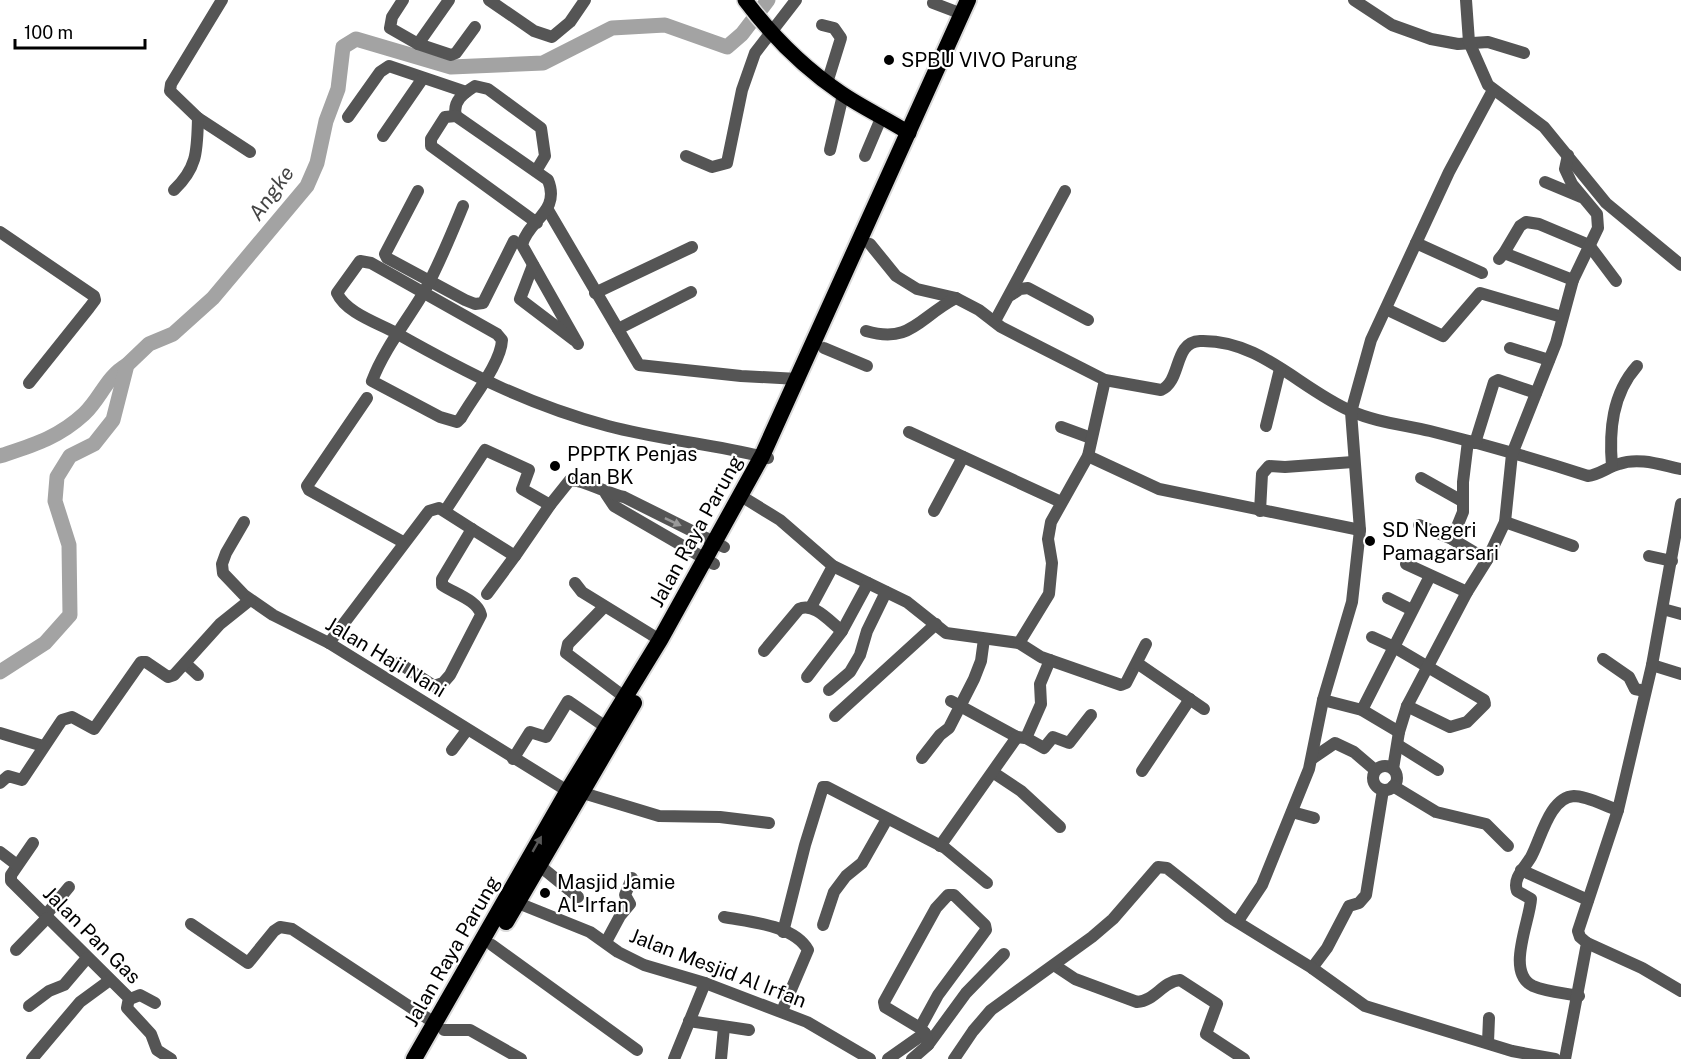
<svg xmlns="http://www.w3.org/2000/svg" width="1681" height="1059" font-family="'Public Sans',sans-serif">
  <style>
    .lines { fill: none; stroke-linecap: round; stroke-linejoin: round }
    .river { stroke: #a3a3a3; stroke-width: 15 }
    .major-casing { stroke: #dbdbdb; stroke-width: 18 }
    .highway-casing { stroke: #dbdbdb; stroke-width: 20 }
    .minor { stroke: #555; stroke-width: 12 }
    .major { stroke: #000; stroke-width: 15 }
    .highway { stroke: #000; stroke-width: 16 }
    .oneway { fill: #999 }
    .oneway2 { fill: #595959 }
    .poi-dot { fill: #000; stroke: #fff; stroke-width: 2 }
    .labels { text-anchor: middle; dominant-baseline: central; stroke-width: 4.5; stroke-linejoin: round; paint-order: stroke }
    .poi-label { font-size: 20px; fill: #000; stroke: #fff; text-anchor: start }
    .street-label { font-size: 20px; fill: #000; stroke: #fff }
    .water-label { font-size: 21px; font-style: italic; fill: #444; stroke: #fff }
  </style>
  <rect width="100%" height="100%" fill="#fff"/>
  <g class="lines">
    <!-- river -->
    <g class="river">
      <path d="M 0,456 C 33,445 58,438 84,414 C 101,398 106,377 127,365"/>
      <path d="M 0,672 L 45,643 L 70,615 L 69,545 L 55,501 L 57,477 L 70,456 L 94,444 L 113,420 L 127,365 L 149,344 L 173,334 L 213,298 L 307,186 L 317,163 L 326,121 L 338,89 L 343,47 L 356,39 L 451,67 L 543,63 L 612,28 L 665,25 L 727,47 L 742,34 L 768,0"/>
    </g>
    <defs>
      <path id="major" d="M 745,0 C 772,36 804,68 841,93 C 863,108 887,119 909,133"/>
      <g id="highway">
        <path d="M 506,922 L 634,703"/>
        <path d="M 414,1059 L 570,787 L 660,640 L 762,456 L 968,0"/>
      </g>
    </defs>
    <!-- major casing -->
    <use href="#major" class="major-casing"/>
    <!-- highway casing -->
    <use href="#highway" class="highway-casing"/>
    <!-- minor -->
    <g class="minor">
      <path d="M 403,0 L 392,17 L 390,28 L 418,44 L 449,0"/>
      <path d="M 489,0 L 534,31 L 552,37 L 570,22 L 585,0"/>
      <path d="M 1354,0 L 1392,25 L 1431,39 L 1458,44 L 1488,42 L 1524,53"/>
      <path d="M 1466,0 L 1469,42 L 1488,85 L 1544,127 L 1606,203 L 1681,265"/>
      <path d="M 933,3 L 962,14"/>
      <path d="M 822,25 L 834,28 L 841,38 L 827,83"/>
      <path d="M 418,44 L 451,55 L 456,53 L 475,27"/>
      <path d="M 456,116 C 452,101 464,93 475,86 L 488,89 L 541,128 L 545,156 L 536,171"/>
      <path d="M 348,117 L 380,72 L 389,66 L 466,92"/>
      <path d="M 198,118 L 250,152"/>
      <path d="M 383,136 L 423,78"/>
      <path d="M 830,150 L 843,95"/>
      <path d="M 686,156 L 712,167 L 727,163 L 742,90 L 755,53 L 796,0"/>
      <path d="M 865,156 L 882,116"/>
      <path d="M 1545,182 L 1581,197"/>
      <path d="M 174,190 C 198,167 197,150 198,118 L 170,91 L 171,84 L 222,0"/>
      <path d="M 418,191 L 385,254 L 387,258 L 465,300 L 475,304 L 483,303 L 514,241"/>
      <path d="M 463,206 C 451,235 439,265 424,292 C 407,321 384,349 372,381 L 440,417 L 457,422 L 461,418 C 473,397 501,363 502,340 L 497,334 L 371,263 L 360,261 L 337,293 C 346,313 378,323 396,333 C 467,373 529,405 608,426 C 660,440 715,444 768,458"/>
      <path d="M 548,210 L 639,365 L 741,376 L 798,379"/>
      <path d="M 537,223 L 431,146 L 431,139 L 445,117 L 456,116 L 548,180 C 561,212 528,220 522,245 L 578,344"/>
      <path d="M 0,232 L 94,296 L 95,300 L 89,308 L 29,383"/>
      <path d="M 1416,243 L 1482,273"/>
      <path d="M 870,244 L 896,276 L 917,289 L 956,298 L 979,310 L 1001,327 L 1105,380 L 1161,390 C 1182,381 1173,342 1200,341 C 1260,339 1300,389 1351,411 C 1375,422 1405,425 1430,431 C 1483,444 1536,459 1588,476 C 1599,475 1608,467 1619,464 C 1639,457 1661,465 1681,469"/>
      <path d="M 1504,253 L 1520,226 L 1526,222 L 1539,224 L 1589,245 L 1616,281"/>
      <path d="M 1499,259 L 1504,253 L 1573,280"/>
      <path d="M 533,265 L 520,299 L 574,340"/>
      <path d="M 595,293 L 692,247"/>
      <path d="M 1011,295 L 1020,289 L 1028,288 L 1088,320"/>
      <path d="M 1386,309 L 1443,336 L 1480,293 L 1562,317"/>
      <path d="M 995,321 L 1065,191"/>
      <path d="M 618,329 L 691,292"/>
      <path d="M 866,331 C 911,344 918,318 956,298"/>
      <path d="M 824,348 L 867,366"/>
      <path d="M 1510,348 L 1549,360"/>
      <path d="M 367,398 L 307,486 L 309,490 L 403,542"/>
      <path d="M 1266,426 L 1280,369"/>
      <path d="M 1061,427 L 1091,438"/>
      <path d="M 909,432 L 1061,502"/>
      <path d="M 1475,443 L 1494,382 L 1498,380 L 1536,393"/>
      <path d="M 1088,456 L 1159,489 L 1360,530"/>
      <path d="M 1612,466 C 1609,431 1612,394 1637,366"/>
      <path d="M 1421,478 L 1462,501"/>
      <path d="M 606,494 L 614,506 L 714,564"/>
      <path d="M 741,496 L 780,520 L 833,566 L 907,602 L 946,633 L 1019,643 L 1049,594 L 1052,563 L 1048,539 L 1051,522 L 1088,456 L 1105,380"/>
      <path d="M 445,511 L 485,450 L 529,470 L 522,489 L 550,505"/>
      <path d="M 934,511 L 963,457"/>
      <path d="M 1260,511 L 1262,474 L 1269,466 L 1285,467 L 1353,462"/>
      <path d="M 244,522 L 226,553 L 222,564 L 223,573 L 244,595 L 273,615 L 329,643 L 574,795"/>
      <path d="M 1505,522 L 1573,546"/>
      <path d="M 1419,525 L 1452,539 L 1487,560"/>
      <path d="M 1452,539 L 1463,512 L 1463,482 L 1468,441"/>
      <path d="M 1649,556 L 1672,561"/>
      <path d="M 1406,564 L 1467,592"/>
      <path d="M 575,583 L 582,592 L 660,640"/>
      <path d="M 487,594 L 515,556"/>
      <path d="M 1388,598 L 1412,610"/>
      <path d="M 604,607 L 568,644 L 566,653 L 631,702"/>
      <path d="M 811,607 L 833,566"/>
      <path d="M 1663,609 L 1681,614"/>
      <path d="M 1372,637 L 1394,647 L 1484,700 L 1485,704 L 1467,722 L 1450,727 L 1407,706"/>
      <path d="M 329,643 L 429,511 L 439,508 L 472,529"/>
      <path d="M 1019,643 L 1041,657 L 1121,685 L 1126,683 L 1146,644"/>
      <path d="M 764,651 L 799,609 C 814,602 830,622 842,631"/>
      <path d="M 1603,659 L 1629,677 L 1635,689 L 1645,691"/>
      <path d="M 1050,660 L 1040,684 L 1041,704 L 1026,738 L 1044,748 L 1053,737 L 1069,743 L 1091,715"/>
      <path d="M 399,663 L 434,686 L 443,683 L 450,675 L 481,615 C 478,600 453,593 442,585 L 442,579 L 472,529 L 515,556 L 550,505 L 570,480 C 581,479 609,494 624,497 L 724,547"/>
      <path d="M 1137,663 L 1204,709"/>
      <path d="M 186,664 L 198,675"/>
      <path d="M 1652,665 L 1681,674"/>
      <path d="M 807,677 L 842,631 L 868,583"/>
      <path d="M 829,690 L 850,672 L 860,655 L 867,631 L 886,592"/>
      <path d="M 1323,700 L 1362,710 L 1399,732"/>
      <path d="M 951,701 L 1017,737 L 1025,738"/>
      <path d="M 1362,710 L 1430,576"/>
      <path d="M 835,716 L 936,624"/>
      <path d="M 0,733 L 43,746"/>
      <path d="M 1398,745 L 1438,770"/>
      <path d="M 452,750 L 467,730"/>
      <path d="M 922,758 L 940,735 L 949,728 L 974,679 L 981,661 L 984,639"/>
      <path d="M 1313,758 L 1335,743 L 1354,752 L 1375,770"/>
      <path d="M 513,759 L 530,732 L 546,737 L 568,701 L 613,732"/>
      <circle cx="1385" cy="778" r="12"/>
      <path d="M 1393,769 L 1399,732 L 1407,706 L 1467,592 L 1487,560 L 1505,522 L 1512,454 L 1556,343 L 1573,280 L 1598,228 L 1597,214 L 1572,184 L 1565,169 L 1568,155"/>
      <path d="M 1142,771 L 1190,699"/>
      <path d="M 994,773 L 1021,791 L 1060,827"/>
      <path d="M 0,783 L 8,776 L 22,780 L 62,720 L 72,717 L 94,729 L 141,662 L 146,662 L 168,677 L 174,675 L 220,624 L 250,600"/>
      <path d="M 1393,786 L 1436,812 L 1486,824 L 1508,846"/>
      <path d="M 583,793 L 659,816 L 720,817 L 769,823"/>
      <path d="M 1292,812 L 1314,818"/>
      <path d="M 33,843 L 11,875 L 11,881 L 129,998 L 127,1008 L 151,1034 L 157,1050 L 171,1059"/>
      <path d="M 940,846 L 1017,737"/>
      <path d="M 0,852 L 17,865"/>
      <path d="M 540,866 L 578,897"/>
      <path d="M 1521,870 L 1588,900"/>
      <path d="M 518,903 L 590,932 L 618,952 L 644,965 L 705,983 L 807,1022 L 870,1059"/>
      <path d="M 45,916 L 69,887"/>
      <path d="M 724,917 C 750,922 794,925 808,950 L 782,1011"/>
      <path d="M 1238,921 L 1262,885 L 1309,769 L 1323,700 L 1352,602 L 1360,530 L 1351,412 L 1371,340 L 1449,172 L 1493,90"/>
      <path d="M 191,924 L 248,963 L 274,931 L 280,927 L 292,929 L 436,1024"/>
      <path d="M 823,925 L 834,892 L 846,876 L 862,863 L 887,819"/>
      <path d="M 783,932 L 805,845 L 823,787 L 827,787 L 945,848 L 987,883"/>
      <path d="M 606,942 L 620,916 L 630,904 L 625,895 L 632,878"/>
      <path d="M 1587,943 L 1642,968 L 1681,991"/>
      <path d="M 492,945 L 637,1050"/>
      <path d="M 16,950 L 47,918"/>
      <path d="M 1054,965 L 1075,979 L 1137,1002 C 1155,1001 1162,982 1180,980 L 1217,1004 L 1206,1034 L 1244,1059"/>
      <path d="M 1312,968 L 1327,948 L 1349,906 L 1359,903 L 1366,895 L 1383,790"/>
      <path d="M 1579,996 C 1564,993 1547,992 1533,986 C 1505,973 1530,921 1531,899 L 1517,891 C 1512,877 1527,866 1532,855 C 1541,838 1550,797 1574,796 C 1587,796 1605,806 1618,810"/>
      <path d="M 130,999 L 140,995 L 155,1003"/>
      <path d="M 29,1006 L 49,991 L 64,985 L 87,958"/>
      <path d="M 689,1021 L 749,1030"/>
      <path d="M 444,1030 L 470,1030 L 521,1059"/>
      <path d="M 1488,1042 L 1489,1018"/>
      <path d="M 928,1045 L 966,993 L 1004,954"/>
      <path d="M 32,1059 L 80,1002 L 110,980"/>
      <path d="M 674,1059 L 705,983"/>
      <path d="M 721,1059 L 724,1027"/>
      <path d="M 888,1059 L 925,1033"/>
      <path d="M 912,1059 L 928,1045 L 925,1033 L 920,1028 L 938,995 L 986,930 L 985,925 L 954,895 L 948,895 L 936,908 L 884,1002 L 885,1007 L 920,1028"/>
      <path d="M 954,1059 L 973,1031 L 991,1010 L 1092,937 L 1113,919 L 1158,867 L 1167,868 L 1229,917 L 1312,968 L 1365,1006 L 1512,1051 L 1555,1059"/>
      <path d="M 1565,1059 L 1587,943 L 1580,937 L 1578,931 L 1618,810 L 1652,665 L 1681,504"/>
    </g>
    <!-- major -->
    <use href="#major" class="major"/>
    <!-- highway -->
    <use href="#highway" class="highway"/>
  </g>
  <!-- one-way arrows -->
  <defs><path id="oneway-solid" d="M-6-.8H1V-3.2L6.5 0L1 3.2V.8H-6Z" transform="scale(1.5)"/></defs>
  <use class="oneway" href="#oneway-solid" transform="translate(673 522) rotate(25)"/>
  <use class="oneway2" href="#oneway-solid" transform="translate(537 844) rotate(-60)"/>
  <!-- markers -->
  <g class="poi-dot">
    <circle cx="889" cy="60" r="6"/>
    <circle cx="555" cy="466" r="6"/>
    <circle cx="1370" cy="541" r="6"/>
    <circle cx="545" cy="893" r="6"/>
  </g>
  <g class="labels">
    <!-- poi labels -->
    <g class="poi-label">
      <text x="901" y="60">SPBU VIVO Parung</text>
      <text x="567" y="454">PPPTK Penjas<tspan x="567" dy="23">dan BK</tspan></text>
      <text x="1382" y="530">SD Negeri<tspan x="1382" dy="23">Pamagarsari</tspan></text>
      <text x="557" y="882">Masjid Jamie<tspan x="557" dy="23">Al-Irfan</tspan></text>
    </g>
    <!-- street labels -->
    <g class="street-label">
      <text transform="translate(696 531) rotate(-61)">Jalan Raya Parung</text>
      <text transform="translate(386 657) rotate(31)">Jalan Haji Nani</text>
      <text transform="translate(92 935) rotate(45)">Jalan Pan Gas</text>
      <text transform="translate(452 951) rotate(-60)">Jalan Raya Parung</text>
      <text transform="translate(718 968) rotate(21)">Jalan Mesjid Al Irfan</text>
    </g>
    <!-- water labels -->
    <g class="water-label">
      <text transform="translate(271 193) rotate(-54)">Angke</text>
    </g>
  </g>
  <!-- scale -->
  <path d="M15 39v9h130v-9" fill="none" stroke="#000000" stroke-width="3"/>
  <text x="24" y="39" font-size="18" fill="#000000" stroke="#ffffff" stroke-width="4.5" paint-order="stroke">100 m</text>
</svg>
